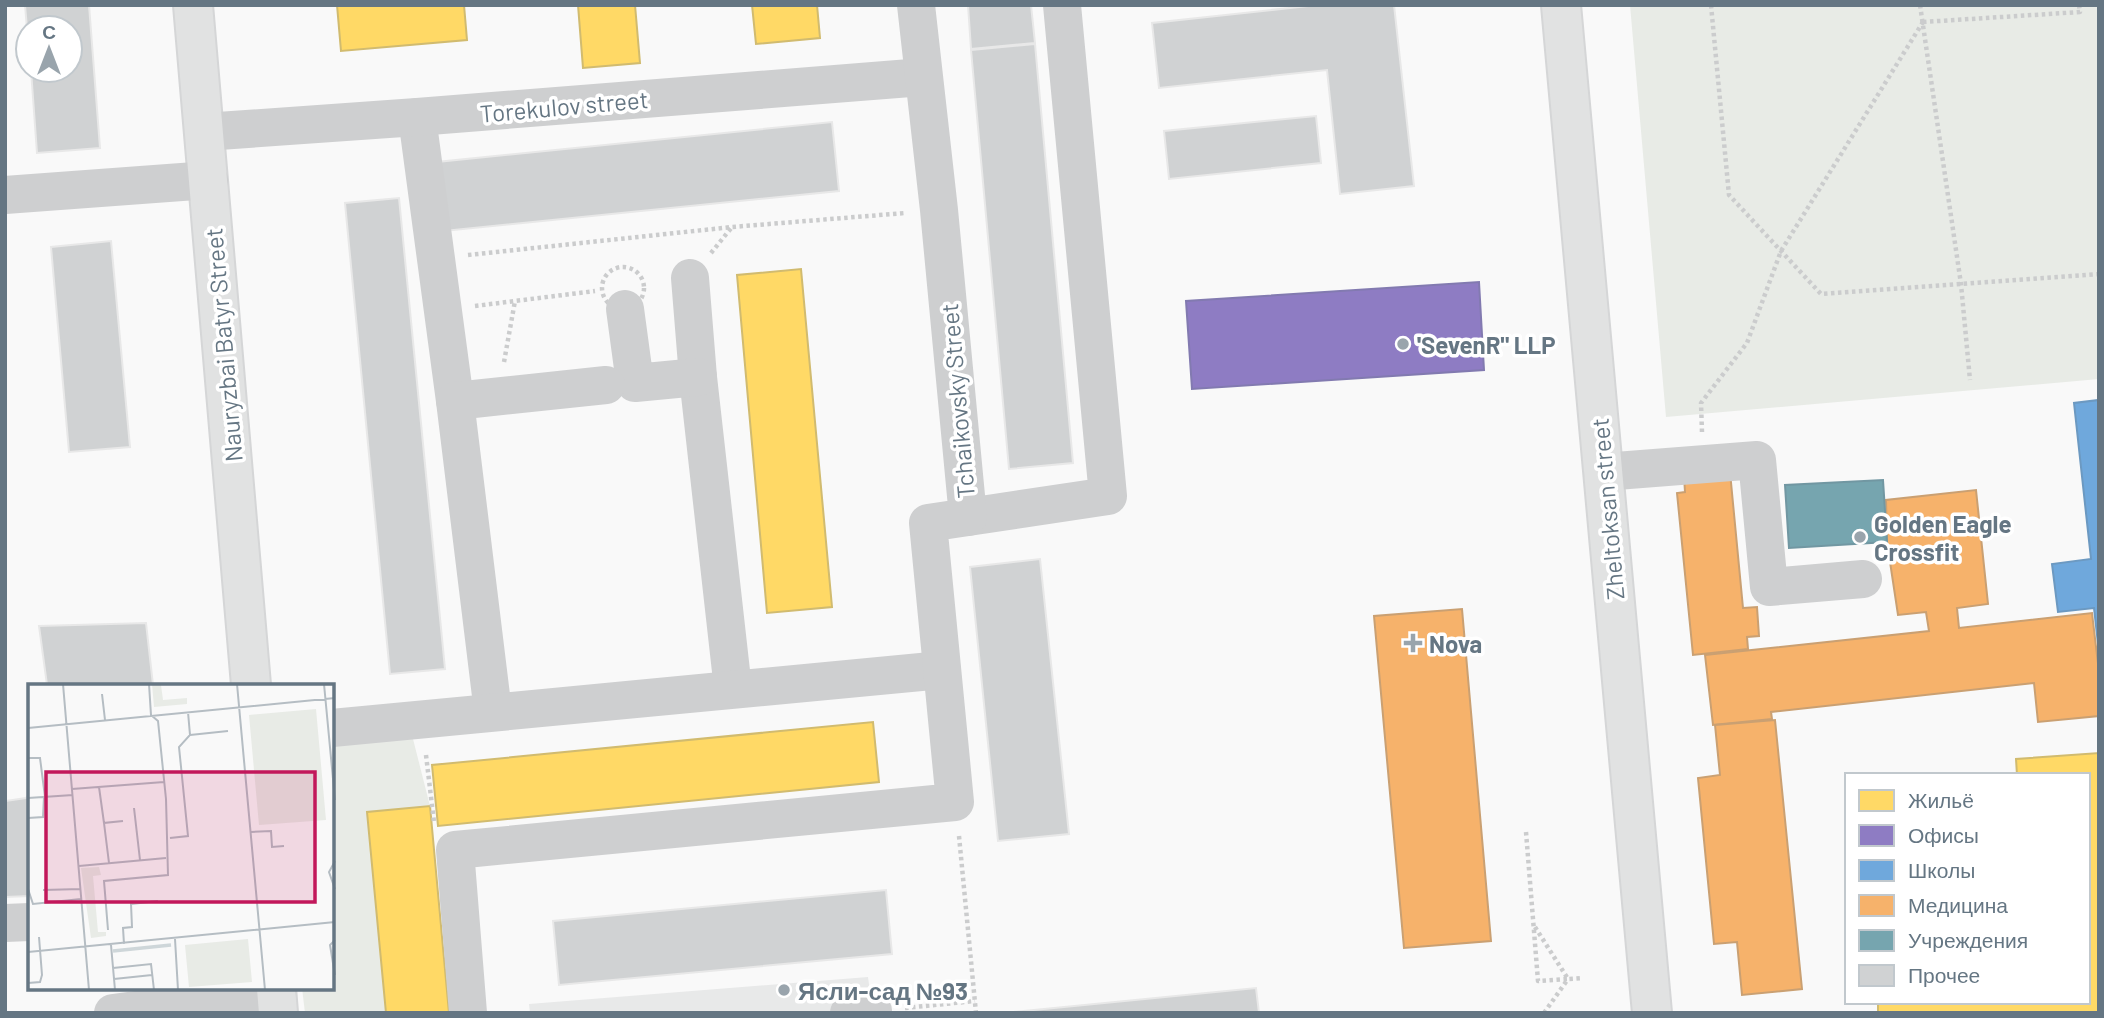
<svg xmlns="http://www.w3.org/2000/svg" width="2104" height="1018" font-family="Barlow,sans-serif">
  <style>
    .built { fill: #e8e9e9 }
    .green { fill: #e8ebe6 }
    .homes { fill: #ffd966; stroke: #d1bb6f; stroke-width: 2 }
    .offices { fill: #8e7cc3; stroke: #827ab0; stroke-width: 2 }
    .schools { fill: #6fa8dc; stroke: #6c99c1; stroke-width: 2 }
    .health { fill: #f6b26b; stroke: #caa072; stroke-width: 2 }
    .public { fill: #76a5af; stroke: #7197a2; stroke-width: 2 }
    .building { fill: #d0d2d3; stroke: #e8e8e8; stroke-width: 2 }
    .lines { fill: none; stroke-linecap: round; stroke-linejoin: round }
    .major-casing { stroke: #d5d6d7; stroke-width: 42 }
    .path { stroke: #cbcccd; stroke-width: 4.5; stroke-dasharray: 3.5 3.5; stroke-linecap: butt }
    .minor { stroke: #cecfd0; stroke-width: 38 }
    .major { stroke: #e1e2e2; stroke-width: 38 }
    .poi-dot { fill: #99a4ac; stroke: #fff; stroke-width: 2.5 }
    .labels { text-anchor: middle; dominant-baseline: central; stroke-width: 7; stroke-linejoin: round; paint-order: stroke }
    .street-label { font-size: 24px; fill: #657683; stroke: #fff }
    .poi-label { font-size: 24px; font-weight: bold; fill: #657683; stroke: #fff; text-anchor: start }
    .inset-river { fill: none; stroke: #ced6d9; stroke-width: 3.5 }
    .inset-road { fill: none; stroke: #b5bdc3; stroke-width: 2 }
    .view { fill: #c2185b; fill-opacity: 0.15; stroke: #c2185b; stroke-width: 3.5 }
    .inset-edge { fill: none; stroke: #657683; stroke-width: 3.5 }
  </style>
  <rect width="100%" height="100%" fill="#f9f9f9"/>
  <!-- built -->
  <path class="built" d="M 868,977 L 873,1013 L 530,1013 L 529,1004 Z"/>
  <!-- green -->
  <g class="green">
    <path d="M 1630,5 L 2099,5 L 2099,379 L 1666,417 Z"/>
    <path d="M 413,739 L 430,806 L 367,813 L 386,1013 L 305,1013 L 302,988 L 332,988 L 333,744 Z"/>
  </g>
  <!-- homes -->
  <g class="homes">
    <path d="M 337,5 L 464,5 L 467,40 L 341,51 Z"/>
    <path d="M 578,5 L 635,5 L 640,63 L 583,68 Z"/>
    <path d="M 752,5 L 817,5 L 820,38 L 756,44 Z"/>
    <path d="M 801,269 L 832,607 L 767,613 L 737,275 Z"/>
    <path d="M 873,722 L 879,782 L 438,826 L 432,765 Z"/>
    <path d="M 2099,753 L 2099,1013 L 1878,1013 L 1878,1002 L 2088,1002 L 2088,775 L 2017,775 L 2016,759 Z"/>
    <path d="M 430,806 L 449,1013 L 386,1013 L 367,812 Z"/>
  </g>
  <!-- offices -->
  <path class="offices" d="M 1479,282 L 1484,370 L 1192,389 L 1186,301 Z"/>
  <!-- schools -->
  <path class="schools" d="M 2099,400 L 2099,653 L 2094,608 L 2058,612 L 2052,564 L 2091,559 L 2074,403 Z"/>
  <!-- health -->
  <g class="health">
    <path d="M 1730,472 L 1743,608 L 1757,607 L 1759,636 L 1747,637 L 1748,649 L 1693,655 L 1677,493 L 1685,492 L 1684,476 Z"/>
    <path d="M 1976,490 L 1988,604 L 1957,608 L 1959,628 L 2092,613 L 2099,672 L 2099,716 L 2038,722 L 2034,683 L 1771,712 L 1772,719 L 1713,725 L 1705,655 L 1929,631 L 1926,612 L 1898,615 L 1887,542 L 1886,500 Z"/>
    <path d="M 1462,609 L 1491,941 L 1404,948 L 1374,616 Z"/>
    <path d="M 1775,720 L 1802,989 L 1742,995 L 1737,942 L 1714,944 L 1698,778 L 1720,775 L 1715,725 Z"/>
  </g>
  <!-- public -->
  <path class="public" d="M 1883,480 L 1887,542 L 1789,548 L 1785,485 Z"/>
  <!-- building -->
  <g class="building">
    <path d="M 25,5 L 89,5 L 100,148 L 37,153 L 31,70 L 70,70 L 70,28 L 28,28 L 28,40 Z"/>
    <path d="M 968,5 L 1031,5 L 1035,43 L 971,49 Z"/>
    <path d="M 1317,5 L 1394,5 L 1414,186 L 1340,194 L 1327,70 L 1159,88 L 1152,23 Z"/>
    <path d="M 1035,44 L 1073,463 L 1009,469 L 971,50 Z"/>
    <path d="M 1316,116 L 1321,163 L 1169,179 L 1164,131 Z"/>
    <path d="M 832,122 L 839,191 L 444,231 L 437,162 Z"/>
    <path d="M 399,198 L 445,669 L 390,674 L 345,203 Z"/>
    <path d="M 111,241 L 130,447 L 69,452 L 51,247 Z"/>
    <path d="M 1040,559 L 1069,834 L 998,841 L 970,567 Z"/>
    <path d="M 146,623 L 153,685 L 47,685 L 39,626 Z"/>
    <path d="M 30,793 L 30,896 L 5,897 L 5,801 L 26,798 Z"/>
    <path d="M 886,890 L 892,954 L 559,985 L 553,921 Z"/>
    <path d="M 1256,988 L 1259,1013 L 1004,1013 Z"/>
  </g>
  <g class="lines">
    <defs>
      <g id="major">
        <path d="M 193,5 L 251,685"/>
        <path d="M 1561,5 L 1652,1013"/>
        <path d="M 276,988 L 278,1013"/>
      </g>
    </defs>
    <!-- major casing -->
    <use href="#major" class="major-casing"/>
    <!-- path -->
    <g class="path">
      <path d="M 1711,5 L 1729,195 L 1821,294 L 2099,274"/>
      <path d="M 1920,5 L 1961,284 L 1970,380"/>
      <path d="M 1923,22 L 2080,12 L 2079,5"/>
      <path d="M 711,253 L 732,227"/>
      <path d="M 468,255 L 732,227 L 905,213"/>
      <circle cx="623" cy="288" r="21"/>
      <path d="M 475,306 L 595,291"/>
      <path d="M 504,362 L 515,301"/>
      <path d="M 1702,432 L 1701,403 L 1747,343 L 1781,251 L 1923,22"/>
      <path d="M 426,755 L 434,822"/>
      <path d="M 1526,832 L 1538,981 L 1568,979"/>
      <path d="M 959,836 L 976,1013"/>
      <path d="M 1535,927 L 1568,979 L 1582,978"/>
      <path d="M 905,1008 L 975,1001"/>
      <path d="M 1544,1013 L 1568,979"/>
    </g>
    <!-- minor -->
    <g class="minor">
      <path d="M 417,117 L 455,401"/>
      <path d="M 204,132 L 417,117 L 923,77"/>
      <path d="M 5,195 L 209,180"/>
      <path d="M 690,278 L 698,377 L 733,689"/>
      <path d="M 625,309 L 635,383 L 698,377"/>
      <path d="M 1603,472 L 1757,460 L 1769,587 L 1863,579"/>
      <path d="M 968,517 L 1108,496 L 1062,5"/>
      <path d="M 493,712 L 455,401 L 606,385"/>
      <path d="M 332,728 L 942,670"/>
      <path d="M 5,923 L 30,922"/>
      <path d="M 113,1013 L 277,991"/>
      <path d="M 468,1013 L 455,850 L 955,802 L 928,523 L 968,517 L 939,210 L 916,5"/>
      <path d="M 849,1013 L 873,1011"/>
    </g>
    <!-- major -->
    <use href="#major" class="major"/>
  </g>
  <!-- markers -->
  <g class="poi-dot">
    <circle cx="1403" cy="344" r="7"/>
    <circle cx="1860" cy="537" r="7"/>
    <path d="M1409.5 632.5h7v7h7v7h-7v7h-7v-7h-7v-7h7z"/>
    <circle cx="784" cy="990" r="7"/>
  </g>
  <g class="labels">
    <!-- street labels -->
    <g class="street-label">
      <text transform="translate(564 106) rotate(-5)">Torekulov street</text>
      <text transform="translate(223 345) rotate(-95)">Nauryzbai Batyr Street</text>
      <text transform="translate(957 401) rotate(-95)">Tchaikovsky Street</text>
      <text transform="translate(1607 509) rotate(-95)">Zheltoksan street</text>
    </g>
    <!-- poi labels -->
    <g class="poi-label">
      <text x="1417" y="344">'SevenR" LLP</text>
      <text x="1874" y="523">Golden Eagle<tspan x="1874" dy="28">Crossfit</tspan></text>
      <text x="1429" y="643">Nova</text>
      <text x="798" y="990">Ясли-сад №93</text>
    </g>
  </g>
  <!-- overview -->
  <g transform="translate(28 684)">
    <rect width="306" height="306" fill="#f9f9f9"/>
    <path d="M 124,0 L 133,1 L 135,16 L 159,14 L 159,20 L 126,23 ZM 288,25 L 298,136 L 231,141 L 221,31 ZM 71,183 L 73,191 L 65,192 L 70,248 L 78,248 L 78,252 L 63,254 L 53,184 ZM 220,255 L 224,298 L 161,303 L 157,261 Z" fill="#e8ebe6"/>
    <path class="inset-river" d="M 85,267 L 143,261"/>
    <path class="inset-road" d="M 35,0 L 61,306M 209,0 L 237,306M 296,0 L 307,116M 74,10 L 77,36M 0,44 L 307,14M 162,51 L 200,47M 0,74 L 12,74 L 17,113M 71,103 L 76,139M 44,105 L 136,98M 0,114 L 45,111M 106,124 L 112,176M 0,134 L 15,133 L 16,113M 223,148 L 243,147 L 244,163 L 256,162M 142,154 L 160,152 L 151,63 L 162,51 L 160,28M 307,177 L 301,188 L 307,205M 81,179 L 76,139 L 95,137M 51,182 L 138,174M 0,205 L 5,220 L 53,215M 15,206 L 53,205M 80,246 L 76,197 L 140,191 L 138,115 L 130,37 L 123,31 L 121,0M 147,255 L 150,306M 307,256 L 302,261 L 307,291M 96,260 L 95,244 L 104,243 L 103,220 L 130,217M 83,261 L 87,306M 0,268 L 307,238M 85,284 L 123,280 L 126,306M 86,295 L 124,291M 0,299 L 12,298 L 14,291 L 11,253"/>
    <path class="view" d="M 18,88 L 287,88 L 287,218 L 18,218 Z"/>
    <rect width="306" height="306" class="inset-edge"/>
  </g>
  <!-- border -->
  <rect width="2104" height="1018" fill="none" stroke="#657683" stroke-width="14"/>
  <!-- legend -->
  <rect x="1845" y="773" width="245" height="231" fill="#ffffff" stroke="#c1c8cd" stroke-width="2"/>
  <rect x="1859" y="790" width="35" height="21" fill="#ffd966" stroke="#c1c8cd" stroke-width="2"/>
  <text x="1908" y="808" font-size="21" fill="#657683">Жильё</text>
  <rect x="1859" y="825" width="35" height="21" fill="#8e7cc3" stroke="#c1c8cd" stroke-width="2"/>
  <text x="1908" y="843" font-size="21" fill="#657683">Офисы</text>
  <rect x="1859" y="860" width="35" height="21" fill="#6fa8dc" stroke="#c1c8cd" stroke-width="2"/>
  <text x="1908" y="878" font-size="21" fill="#657683">Школы</text>
  <rect x="1859" y="895" width="35" height="21" fill="#f6b26b" stroke="#c1c8cd" stroke-width="2"/>
  <text x="1908" y="913" font-size="21" fill="#657683">Медицина</text>
  <rect x="1859" y="930" width="35" height="21" fill="#76a5af" stroke="#c1c8cd" stroke-width="2"/>
  <text x="1908" y="948" font-size="21" fill="#657683">Учреждения</text>
  <rect x="1859" y="965" width="35" height="21" fill="#d0d2d3" stroke="#c1c8cd" stroke-width="2"/>
  <text x="1908" y="983" font-size="21" fill="#657683">Прочее</text>
  <!-- north arrow -->
  <g transform="translate(49 49)"><circle r="33" fill="#ffffff" stroke="#c1c8cd" stroke-width="2"/>
  <path d="M0-5L12 26L0 18L-12 26Z" fill="#99a4ac"/>
  <text y="-10" font-size="19" font-weight="bold" text-anchor="middle" fill="#657683">С</text>
  </g>
</svg>
